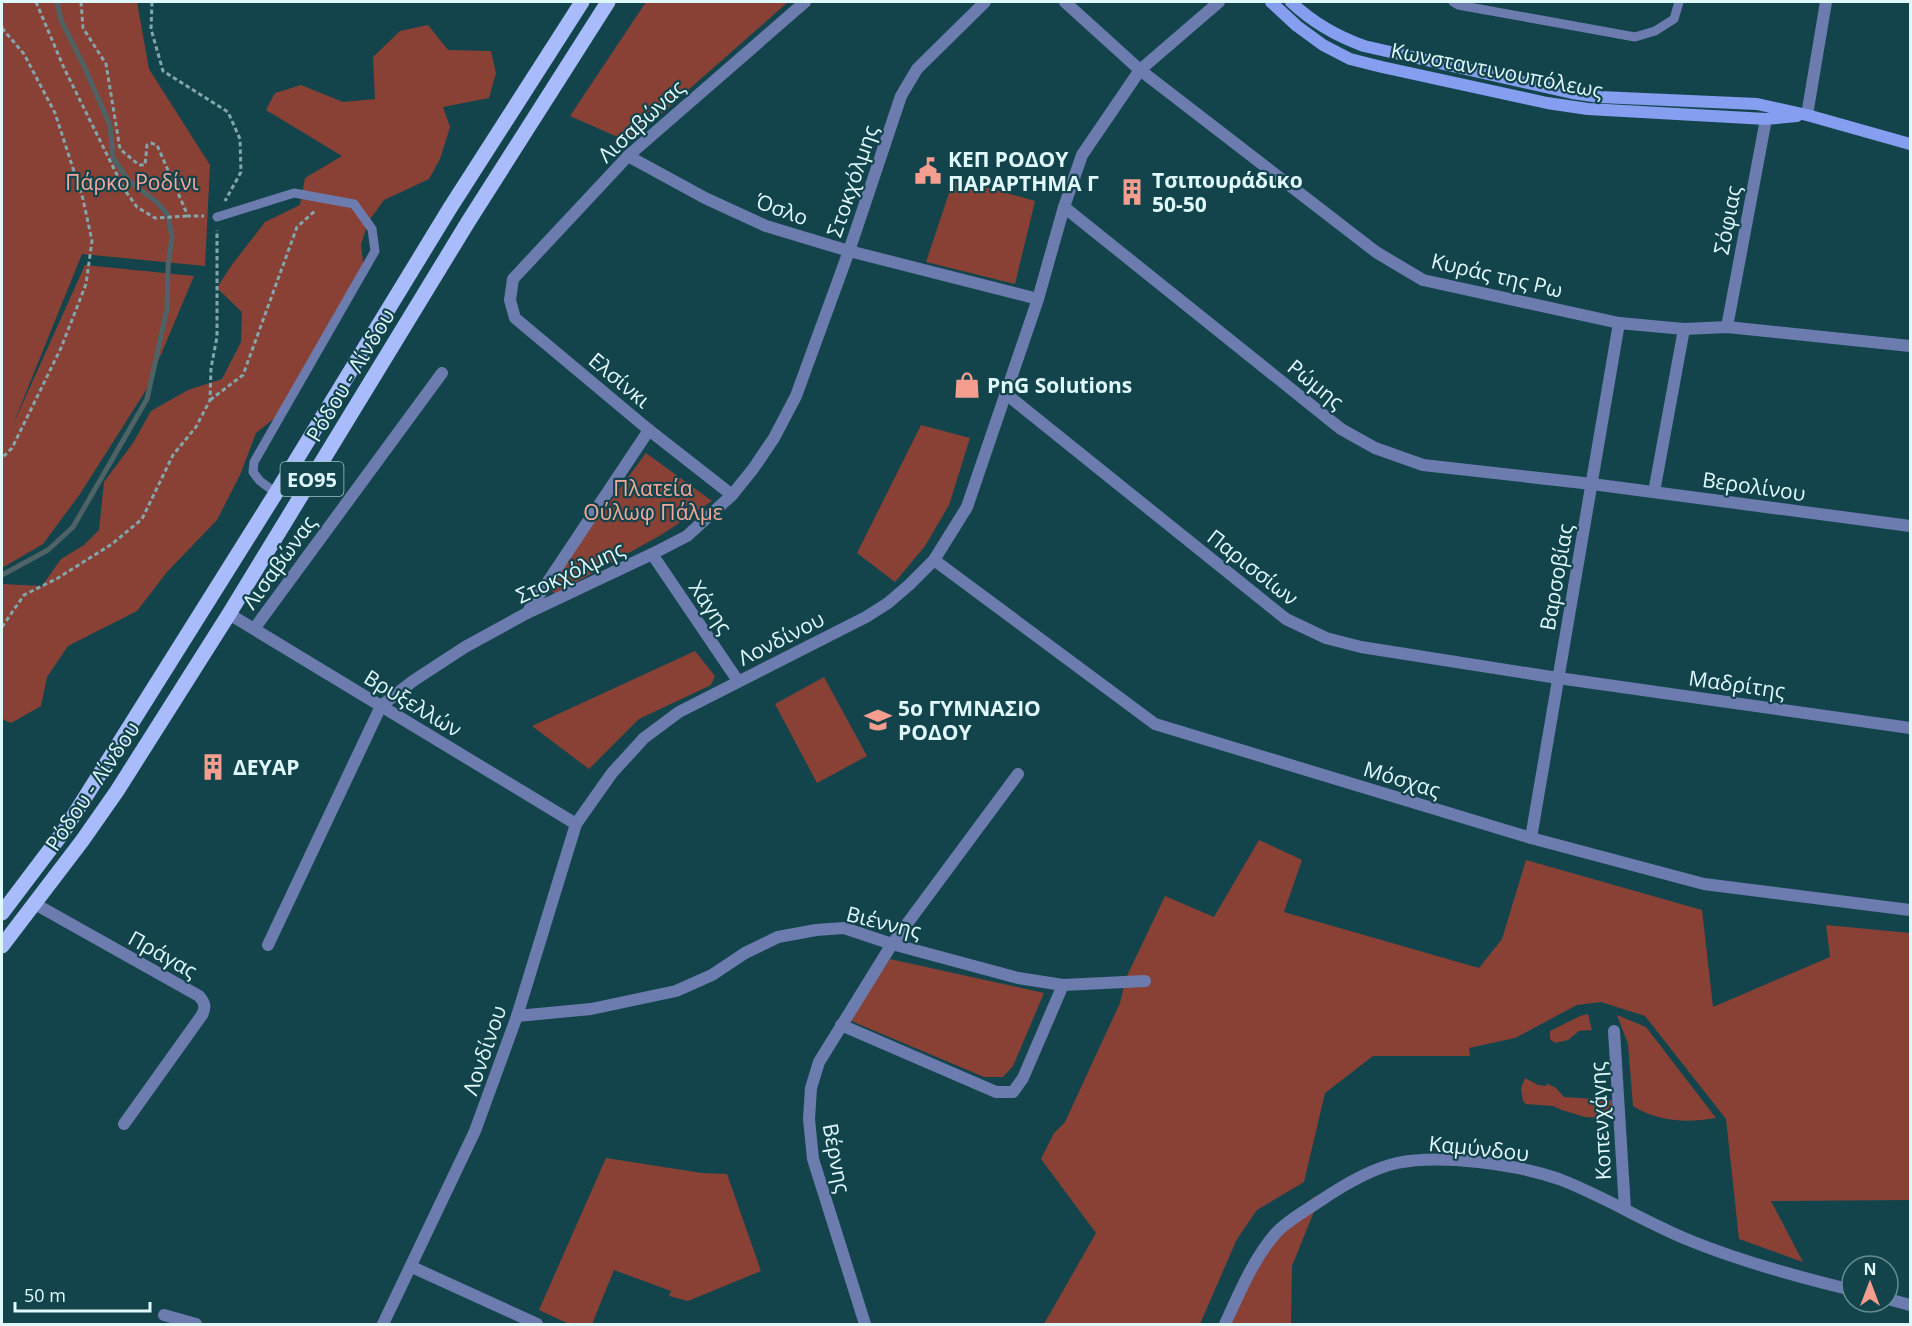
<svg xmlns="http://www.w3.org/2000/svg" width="1912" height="1326" font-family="'Open Sans',sans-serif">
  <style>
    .green { fill: #894035 }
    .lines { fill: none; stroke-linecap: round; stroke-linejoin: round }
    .stream { stroke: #4f6366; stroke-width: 5 }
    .path { stroke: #82a6ac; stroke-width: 3; stroke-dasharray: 4.5 3; stroke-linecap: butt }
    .lane { stroke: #6c7caf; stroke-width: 9 }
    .street { stroke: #6c7caf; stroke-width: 12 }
    .secondary { stroke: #859eef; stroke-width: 12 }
    .primary { stroke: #a8bcfb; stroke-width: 15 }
    .labels { text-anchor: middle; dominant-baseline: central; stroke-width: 4.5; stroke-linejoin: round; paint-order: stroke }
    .shield { fill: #13444c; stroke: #a2c3c8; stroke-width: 1.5 }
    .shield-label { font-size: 20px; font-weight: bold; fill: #e0f9fd }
    .street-label { font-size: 21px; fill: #e0f9fd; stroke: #13444c }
    .poi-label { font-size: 21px; font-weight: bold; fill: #e0f9fd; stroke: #13444c; text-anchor: start }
    .park-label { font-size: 21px; fill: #f3a89b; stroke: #13444c }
  </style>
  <rect width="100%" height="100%" fill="#13444c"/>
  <!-- green -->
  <g class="green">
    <path d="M 2,2 L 137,2 L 149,69 L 210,165 L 205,266 L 82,254 L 12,427 L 85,265 L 194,276 L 146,390 L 80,494 L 43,544 L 2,568 Z"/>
    <path d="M 646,2 L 788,2 L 629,142 L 570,116 Z"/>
    <path d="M 428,25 L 448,50 L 491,51 L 496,73 L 489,98 L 443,107 L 450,127 L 440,159 L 429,179 L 384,200 L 368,222 L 361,245 L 364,270 L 286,409 L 256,433 L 240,475 L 217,520 L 167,572 L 137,611 L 68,646 L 47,677 L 41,706 L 11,723 L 2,719 L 2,584 L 42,586 L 61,559 L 84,545 L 99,530 L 104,482 L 133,443 L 151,411 L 188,390 L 222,379 L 241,342 L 242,312 L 217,288 L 231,266 L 265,222 L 300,205 L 305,178 L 342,156 L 266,110 L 275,93 L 301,85 L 343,102 L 375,99 L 373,57 L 400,31 Z"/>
    <path d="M 954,178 L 1035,201 L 1015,284 L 926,262 Z"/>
    <path d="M 921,425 L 970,438 L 949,505 L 925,546 L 895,582 L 857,553 Z"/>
    <path d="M 646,453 L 712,501 L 661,535 L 555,594 L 547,586 Z"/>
    <path d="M 695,651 L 715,676 L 711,685 L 639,719 L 589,769 L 532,726 Z"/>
    <path d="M 824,677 L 867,756 L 817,783 L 775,704 Z"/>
    <path d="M 1259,840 L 1302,860 L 1284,912 L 1479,968 L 1502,939 L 1526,860 L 1702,910 L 1713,1007 L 1830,957 L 1826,925 L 1910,933 L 1910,1200 L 1771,1201 L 1803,1262 L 1739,1239 L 1726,1119 L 1645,1016 L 1601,1002 L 1577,1005 L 1515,1038 L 1469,1048 L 1470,1056 L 1373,1056 L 1325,1093 L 1304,1182 L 1257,1210 L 1237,1239 L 1200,1324 L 1044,1324 L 1096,1233 L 1041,1159 L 1054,1133 L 1065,1122 L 1120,1003 L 1126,978 L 1165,896 L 1214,917 Z"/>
    <path d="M 890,959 L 1044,993 L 1013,1066 L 1003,1077 L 984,1077 L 849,1020 Z"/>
    <path d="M 1588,1014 L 1592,1030 L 1579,1031 L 1568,1040 L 1555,1043 L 1550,1039 L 1550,1031 L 1580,1016 Z"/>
    <path d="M 1617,1015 L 1646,1027 L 1716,1118 C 1687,1123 1658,1122 1633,1106 L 1628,1044 Z"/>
    <path d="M 1525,1078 L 1538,1085 L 1547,1086 L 1546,1083 L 1556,1088 L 1564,1097 L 1612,1100 L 1614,1119 L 1585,1117 L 1562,1110 L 1553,1106 L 1526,1104 L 1523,1101 L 1521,1088 Z"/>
    <path d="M 606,1158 L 702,1173 L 727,1174 L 761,1271 L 688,1301 L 669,1296 L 671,1291 L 614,1270 L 592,1324 L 569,1324 L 539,1310 Z"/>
    <path d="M 1315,1196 L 1315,1209 L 1292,1266 L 1291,1324 L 1222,1324 L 1276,1227 Z"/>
  </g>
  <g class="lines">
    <!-- stream -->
    <path class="stream" d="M 2,575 L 48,550 L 73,527 L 147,399 L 167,309 L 168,267 L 172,237 L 168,215 L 157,202 L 129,181 L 113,158 L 110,125 L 84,66 L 61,20 L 57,2"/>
    <!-- path -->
    <g class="path">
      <path d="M 36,2 L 64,68 L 124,189 L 137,207 L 155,218 L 188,216"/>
      <path d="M 81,2 L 83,28 L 106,64 L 120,149 L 139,165 L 145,165 L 147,145 L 151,143 L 157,145 L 188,216 L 204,216"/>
      <path d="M 152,2 L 151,29 L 163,71 L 228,112 L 240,139 L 241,172 L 225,201"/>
      <path d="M 2,28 L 24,54 L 55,113 L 83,199 L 92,241 L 86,284 L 61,348 L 12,448 L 2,458"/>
      <path d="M 210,400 L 243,375 L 297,227 L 315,211"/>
      <path d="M 2,627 L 24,595 L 58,578 L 112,544 L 142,519 L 173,455 L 196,427 L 210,400 L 211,368 L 217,337 L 217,230"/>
    </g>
    <!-- lane -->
    <g class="lane">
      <path d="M 1453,2 L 1458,5 L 1635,37 L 1655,31 L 1674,19 L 1679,2"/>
      <path d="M 217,217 L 294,193 L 354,204 L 372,229 L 375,251 L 254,462 L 253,472 L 260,481 L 276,493"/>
    </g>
    <!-- street -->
    <g class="street">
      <path d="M 1065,2 L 1140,70 L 1376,252 L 1423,280 L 1619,323 L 1684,329 L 1727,327 L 1910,346"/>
      <path d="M 1807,115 L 1826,2"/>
      <path d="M 628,156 L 705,198 L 766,226 L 849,251 L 1038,299"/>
      <path d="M 1064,207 L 1341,429 L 1375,448 L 1423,465 L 1592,484 L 1910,526"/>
      <path d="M 1727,327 L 1766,119"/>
      <path d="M 1006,394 L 1286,619 L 1326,638 L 1361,647 L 1558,678 L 1910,728"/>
      <path d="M 1654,492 L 1684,329"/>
      <path d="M 732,495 L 649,430 L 515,318 L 510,300 L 513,279 L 628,156 L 805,2"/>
      <path d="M 652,554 L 738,681"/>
      <path d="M 934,560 L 1155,724 L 1531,838 L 1704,884 L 1910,910"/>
      <path d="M 527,613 L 649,430"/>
      <path d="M 229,614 L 576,824"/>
      <path d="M 254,629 L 442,373"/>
      <path d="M 1531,838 L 1619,323"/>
      <path d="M 35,904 L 199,996 C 205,1003 206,1007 202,1015 L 124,1124"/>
      <path d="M 268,945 L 381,706 L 413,681 L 465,647 L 527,613 L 652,554 L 687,536 L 732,495 L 753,469 L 774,438 L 796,396 L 849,251 L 901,96 L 917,69 L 985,2"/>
      <path d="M 517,1016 L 591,1009 L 676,991 L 712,975 L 745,953 L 778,937 L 816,930 L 844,928 L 892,944 L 1018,978 L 1063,985 L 1145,981"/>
      <path d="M 841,1025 L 996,1092 L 1013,1092 L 1023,1078 L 1063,985"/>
      <path d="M 1614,1031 L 1625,1209"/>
      <path d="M 412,1267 L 537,1324"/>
      <path d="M 1888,1299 L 1910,1305"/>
      <path d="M 164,1315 L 196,1324"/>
      <path d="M 383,1324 L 475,1131 L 517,1016 L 576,824 L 612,773 L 644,738 L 679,712 L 866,617 L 888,603 L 909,585 L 934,560 L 967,507 L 1038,299 L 1064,207 L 1082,155 L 1140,70 L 1219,2"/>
      <path d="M 865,1324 L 813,1159 L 809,1119 L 811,1088 L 819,1062 L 892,944 L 1018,774"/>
      <path d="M 1225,1324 C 1239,1294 1253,1259 1276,1233 C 1288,1220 1305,1211 1320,1201 C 1342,1186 1370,1169 1397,1163 C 1441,1154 1516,1164 1559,1179 C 1604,1196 1646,1223 1691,1241 C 1743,1262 1798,1277 1852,1290"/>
    </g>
    <!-- secondary -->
    <g class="secondary">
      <path d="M 1271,2 L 1297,26 L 1323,45 L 1350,59 L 1382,67 L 1547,103 L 1588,109 L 1766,119 L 1797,116"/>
      <path d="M 1291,2 C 1313,23 1336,36 1364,46 L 1572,93 L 1600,97 L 1757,104 L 1807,115 L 1910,144"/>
    </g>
    <!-- primary -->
    <g class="primary">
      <path d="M 2,913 L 64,831 L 276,493 L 450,208 L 582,2"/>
      <path d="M 2,946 L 82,841 L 117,791 L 229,614 L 468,222 L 608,2"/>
    </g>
  </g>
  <!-- icons -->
  <defs>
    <symbol id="civic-bare" viewBox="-9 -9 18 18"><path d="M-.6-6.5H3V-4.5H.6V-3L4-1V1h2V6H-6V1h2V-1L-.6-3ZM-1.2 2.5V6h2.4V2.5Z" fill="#f59d8e" stroke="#13444c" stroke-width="2.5" paint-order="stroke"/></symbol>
    <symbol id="building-bare" viewBox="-9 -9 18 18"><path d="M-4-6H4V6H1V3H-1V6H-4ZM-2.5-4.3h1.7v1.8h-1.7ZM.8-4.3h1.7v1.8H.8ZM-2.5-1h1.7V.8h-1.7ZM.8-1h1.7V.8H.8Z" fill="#f59d8e" stroke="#13444c" stroke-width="2.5" paint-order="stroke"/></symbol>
    <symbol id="shop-bare" viewBox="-9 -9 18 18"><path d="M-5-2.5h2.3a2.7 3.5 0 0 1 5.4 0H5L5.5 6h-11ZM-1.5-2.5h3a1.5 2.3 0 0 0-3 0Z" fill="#f59d8e" stroke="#13444c" stroke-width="2.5" paint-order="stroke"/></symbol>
    <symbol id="school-bare" viewBox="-9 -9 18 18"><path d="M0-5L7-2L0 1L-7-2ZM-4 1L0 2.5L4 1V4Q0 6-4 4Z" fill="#f59d8e" stroke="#13444c" stroke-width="2.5" paint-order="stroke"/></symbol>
  </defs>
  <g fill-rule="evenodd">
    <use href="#civic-bare" x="909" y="152" width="38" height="38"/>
    <use href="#building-bare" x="1113" y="173" width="38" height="38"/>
    <use href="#shop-bare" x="948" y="366" width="38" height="38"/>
    <use href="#school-bare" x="859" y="701" width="38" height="38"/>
    <use href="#building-bare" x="194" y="748" width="38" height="38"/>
  </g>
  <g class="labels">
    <!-- shield labels -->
    <rect class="shield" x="280.5" y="462" width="63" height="34" rx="4.5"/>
    <g class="shield-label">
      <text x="312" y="479">ΕΟ95</text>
    </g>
    <!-- street labels -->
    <g class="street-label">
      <text transform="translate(1497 70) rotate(11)">Κωνσταντινουπόλεως</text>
      <text transform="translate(641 121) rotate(-43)">Λισαβώνας</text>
      <text transform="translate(852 181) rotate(-71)">Στοκχόλμης</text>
      <text transform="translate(782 209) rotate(20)">Όσλο</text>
      <text transform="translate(1727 220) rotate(-79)">Σόφιας</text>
      <text transform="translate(1497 275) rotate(13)">Κυράς της Ρω</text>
      <text transform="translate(350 375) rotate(-59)">Ρόδου - Λίνδου</text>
      <text transform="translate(620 380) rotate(40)">Ελσίνκι</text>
      <text transform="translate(1316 384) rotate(39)">Ρώμης</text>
      <text transform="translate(1754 486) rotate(8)">Βερολίνου</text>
      <text transform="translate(279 562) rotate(-54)">Λισαβώνας</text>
      <text transform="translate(1253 567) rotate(38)">Παρισσίων</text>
      <text transform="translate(570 572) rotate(-25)">Στοκχόλμης</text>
      <text transform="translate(1556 577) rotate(-80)">Βαρσοβίας</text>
      <text transform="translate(711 607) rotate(56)">Χάγης</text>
      <text transform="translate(781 638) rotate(-27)">Λονδίνου</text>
      <text transform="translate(1737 684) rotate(8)">Μαδρίτης</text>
      <text transform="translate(413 703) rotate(31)">Βρυξελλών</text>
      <text transform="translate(1402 779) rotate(17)">Μόσχας</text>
      <text transform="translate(92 786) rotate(-56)">Ρόδου - Λίνδου</text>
      <text transform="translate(884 922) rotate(14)">Βιέννης</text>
      <text transform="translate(163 954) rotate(29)">Πράγας</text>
      <text transform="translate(484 1050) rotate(-71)">Λονδίνου</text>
      <text transform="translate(1600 1121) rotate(-93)">Κοπενχάγης</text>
      <text transform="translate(1479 1148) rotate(6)">Καμύνδου</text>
      <text transform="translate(837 1158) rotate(79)">Βέρνης</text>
    </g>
    <!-- poi labels -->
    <g class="poi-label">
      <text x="948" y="159">ΚΕΠ ΡΟΔΟΥ<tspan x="948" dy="24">ΠΑΡΑΡΤΗΜΑ Γ</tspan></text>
      <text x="1152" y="180">Τσιπουράδικο<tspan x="1152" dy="24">50-50</tspan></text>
      <text x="987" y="385">PnG Solutions</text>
      <text x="898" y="708">5ο ΓΥΜΝΑΣΙΟ<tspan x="898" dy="24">ΡΟΔΟΥ</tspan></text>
      <text x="233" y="767">ΔΕΥΑΡ</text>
    </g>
    <!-- park labels -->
    <g class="park-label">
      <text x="132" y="182">Πάρκο Ροδίνι</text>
      <text x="653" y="488">Πλατεία<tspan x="653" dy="24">Ούλωφ Πάλμε</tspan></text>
    </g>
  </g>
  <!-- border -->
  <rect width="1912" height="1326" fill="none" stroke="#e0f9fd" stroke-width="6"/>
  <!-- north arrow -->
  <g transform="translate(1870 1284)"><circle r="28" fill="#13444c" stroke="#658c93" stroke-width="1.5"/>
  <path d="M0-4.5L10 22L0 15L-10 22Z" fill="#f59d8e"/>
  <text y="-9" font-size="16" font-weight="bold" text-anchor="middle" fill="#e0f9fd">N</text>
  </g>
  <!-- scale -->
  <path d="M15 1302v9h135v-9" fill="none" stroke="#e0f9fd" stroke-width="3"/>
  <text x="24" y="1302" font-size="18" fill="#e0f9fd" stroke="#13444c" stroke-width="4.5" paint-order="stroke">50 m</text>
</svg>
